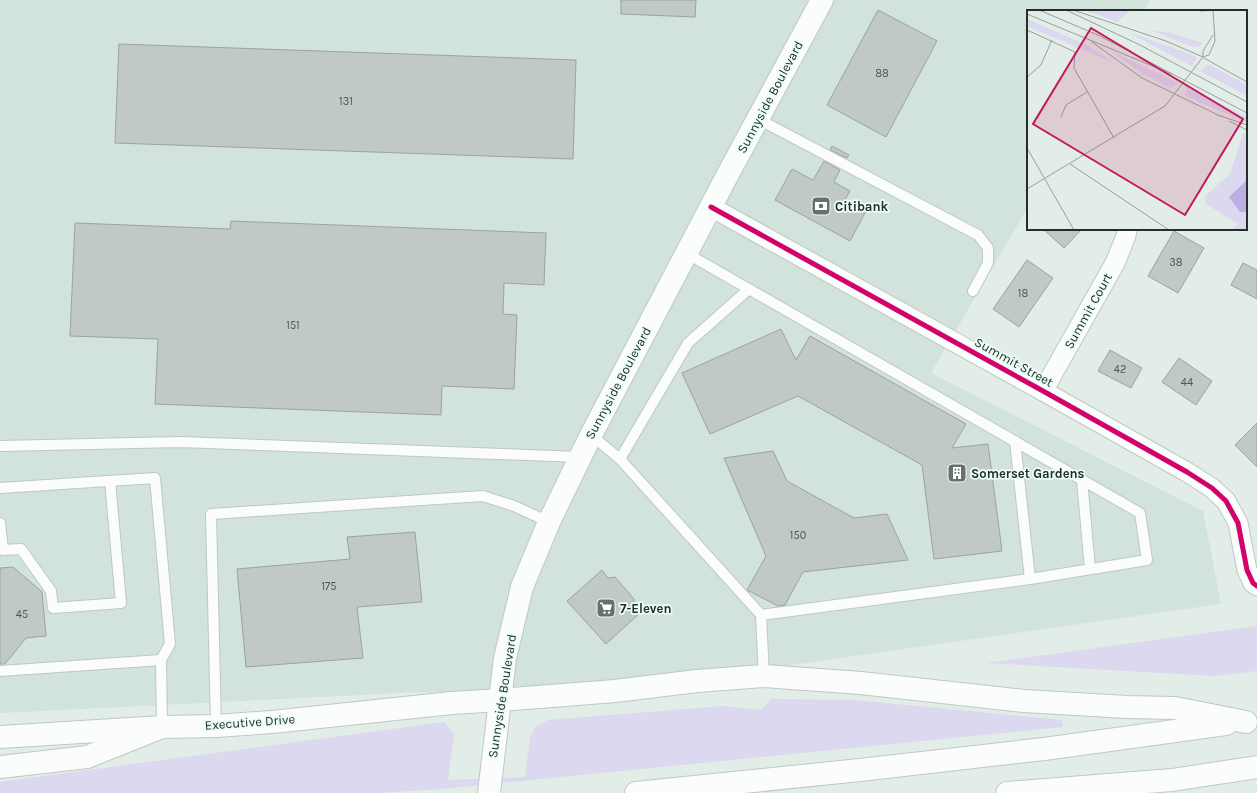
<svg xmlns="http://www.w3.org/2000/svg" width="1257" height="793" font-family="Karla,sans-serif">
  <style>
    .built { fill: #d1e3db }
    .green { fill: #dbd8ef }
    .building { fill: #c0c9c5; stroke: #9ba39f }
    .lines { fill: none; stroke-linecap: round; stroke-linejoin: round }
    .lane-casing { stroke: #bfc8c4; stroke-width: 12 }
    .street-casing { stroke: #bfc8c4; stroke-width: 21 }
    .secondary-casing { stroke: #bfc8c4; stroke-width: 24 }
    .highway-casing { stroke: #bfc8c4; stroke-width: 24 }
    .lane { stroke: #fbfcfc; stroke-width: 10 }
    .street { stroke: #fbfcfc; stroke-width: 19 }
    .secondary { stroke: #fbfcfc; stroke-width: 22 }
    .highway { stroke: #fbfcfc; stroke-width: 22 }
    .cycleway-casing { stroke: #ebfef5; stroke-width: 8 }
    .cycleway { stroke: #d6006c; stroke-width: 5 }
    .labels { text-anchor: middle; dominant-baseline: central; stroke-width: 3.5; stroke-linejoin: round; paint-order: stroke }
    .number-label { font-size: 11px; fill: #4c5450 }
    .street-label { font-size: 13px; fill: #252d29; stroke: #ebfef5 }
    .poi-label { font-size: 13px; font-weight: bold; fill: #252d29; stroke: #ebfef5; text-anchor: start }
    .inset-road { fill: none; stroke: #96a09c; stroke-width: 1 }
    .view { fill: #c2185b; fill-opacity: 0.15; stroke: #c2185b; stroke-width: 2 }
    .inset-edge { fill: none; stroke: #252d29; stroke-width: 2 }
  </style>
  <rect width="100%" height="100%" fill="#e2ede8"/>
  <!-- built -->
  <path class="built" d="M 0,0 L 1150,0 L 1144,11 L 1028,11 L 1028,207 L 931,373 L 1203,511 L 1221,604 L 769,668 L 494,694 L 421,692 L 0,713 Z"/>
  <!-- green -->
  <g class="green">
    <path d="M 1257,626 L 1257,671 L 1214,676 L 986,663 Z"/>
    <path d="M 771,699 L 854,700 L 1062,720 L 1063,727 L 441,789 L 379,793 L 0,793 L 0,782 L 444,722 L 454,734 L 448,780 L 525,777 L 530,737 L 535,727 L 548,720 L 723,706 L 761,710 Z"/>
  </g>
  <!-- building -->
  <g class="building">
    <path d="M 621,0 L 696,0 L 695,17 L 621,14 Z"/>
    <path d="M 878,10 L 937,41 L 886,137 L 827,105 Z"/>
    <path d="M 119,44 L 576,60 L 573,159 L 115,143 Z"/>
    <path d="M 832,146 L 849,155 L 847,158 L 830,150 Z"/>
    <path d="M 824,161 L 840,170 L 834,182 L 850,191 L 845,200 L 866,211 L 850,241 L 775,200 L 792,169 L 813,180 Z"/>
    <path d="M 231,221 L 546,233 L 544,285 L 504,283 L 503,314 L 517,315 L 514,389 L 442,386 L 441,415 L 155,404 L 158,339 L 70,336 L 75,223 L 230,229 Z"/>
    <path d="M 1043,229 L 1082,229 L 1064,248 Z"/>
    <path d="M 1174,231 L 1204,248 L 1178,293 L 1148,276 Z"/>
    <path d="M 1027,260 L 1053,278 L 1019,327 L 993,309 Z"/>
    <path d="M 1243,263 L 1257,270 L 1257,299 L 1231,285 Z"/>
    <path d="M 781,329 L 796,360 L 810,336 L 966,424 L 952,448 L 988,444 L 1002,551 L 934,559 L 922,465 L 798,396 L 710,434 L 682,373 Z"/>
    <path d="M 1110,350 L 1142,368 L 1131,388 L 1098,371 Z"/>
    <path d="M 1179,358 L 1212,381 L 1196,405 L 1162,382 Z"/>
    <path d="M 1257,423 L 1257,467 L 1235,445 Z"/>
    <path d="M 773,451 L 787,481 L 854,518 L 887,514 L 908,560 L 803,572 L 785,605 L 778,606 L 747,590 L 766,556 L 724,458 Z"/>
    <path d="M 415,532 L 422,602 L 357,607 L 363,658 L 246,667 L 237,569 L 350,559 L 347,537 Z"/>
    <path d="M 13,567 L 42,592 L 46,636 L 26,638 L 5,664 L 0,664 L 0,568 Z"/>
    <path d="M 602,570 L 608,578 L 615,577 L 634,599 L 634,605 L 641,612 L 606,644 L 567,601 Z"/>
  </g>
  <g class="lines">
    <defs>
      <g id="lane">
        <path d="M 758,119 L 978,235 L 988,248 L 988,263 L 973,291"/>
        <path d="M 686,253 L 1140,513 L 1147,560 L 1030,579 L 761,615"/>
        <path d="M 591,435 L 620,459 L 761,615 L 764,676"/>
        <path d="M 1015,441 L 1030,579"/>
        <path d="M 0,446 L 180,442 L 580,457"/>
        <path d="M 620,459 L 688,343 L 749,289"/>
        <path d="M 1082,480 L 1090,569"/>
        <path d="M 0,488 L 155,478 L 170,644 L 161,660"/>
        <path d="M 0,523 L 3,550 L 21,549 L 51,591 L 53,608 L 121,603 L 110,481"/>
        <path d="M 0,671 L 161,660 L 162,727"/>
        <path d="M 216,726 L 211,514 L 483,496 L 514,506 L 549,522"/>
      </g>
      <g id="street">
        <path d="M 711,207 L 1043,391 L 1187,472 L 1212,488 L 1226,501 L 1238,523 L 1247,570 L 1253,583 L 1257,586"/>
        <path d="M 1043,391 L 1115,263 L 1126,236 L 1127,229"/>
      </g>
      <g id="secondary">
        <path d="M 0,737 L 162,727 L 216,726 L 272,722 L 452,703 L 500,700"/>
        <path d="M 489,793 L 505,658 L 522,587 L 549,522 L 591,435 L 728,174 L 822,0"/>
      </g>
      <g id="highway">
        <path d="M 500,700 L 615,691 L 697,681 L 764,676 L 861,683 L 1024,701 L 1127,707 L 1175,708 L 1246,722"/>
        <path d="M 0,767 L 87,757 L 162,727"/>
        <path d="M 636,793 L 860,770 L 1044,749 L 1226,724"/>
        <path d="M 1007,793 L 1172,780 L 1257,767"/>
      </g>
    </defs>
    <!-- lane casing -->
    <use href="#lane" class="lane-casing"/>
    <!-- street casing -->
    <use href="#street" class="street-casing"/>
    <!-- secondary casing -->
    <use href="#secondary" class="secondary-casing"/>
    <!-- highway casing -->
    <use href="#highway" class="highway-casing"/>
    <!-- lane -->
    <use href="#lane" class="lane"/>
    <!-- street -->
    <use href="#street" class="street"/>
    <!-- secondary -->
    <use href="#secondary" class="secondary"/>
    <!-- highway -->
    <use href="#highway" class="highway"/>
    <defs>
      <path id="cycleway" d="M 711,207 L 1043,391 L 1187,472 L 1212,488 L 1226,501 L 1238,523 L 1247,570 L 1253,583 L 1257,586"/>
    </defs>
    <!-- cycleway casing -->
    <use href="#cycleway" class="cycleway-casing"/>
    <!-- cycleway -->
    <use href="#cycleway" class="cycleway"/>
  </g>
  <!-- icons -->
  <defs>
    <symbol id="bank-square" viewBox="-11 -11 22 22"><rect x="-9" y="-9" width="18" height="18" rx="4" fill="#67706c" stroke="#ebfef5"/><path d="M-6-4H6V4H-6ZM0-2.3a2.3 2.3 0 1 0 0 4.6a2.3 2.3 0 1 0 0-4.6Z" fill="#fff"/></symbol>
    <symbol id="building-square" viewBox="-11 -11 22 22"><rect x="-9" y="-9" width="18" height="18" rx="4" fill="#67706c" stroke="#ebfef5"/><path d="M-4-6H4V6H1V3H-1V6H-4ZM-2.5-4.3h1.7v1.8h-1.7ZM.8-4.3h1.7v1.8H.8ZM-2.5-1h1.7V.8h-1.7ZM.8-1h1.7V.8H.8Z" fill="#fff"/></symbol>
    <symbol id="supermarket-square" viewBox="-11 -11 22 22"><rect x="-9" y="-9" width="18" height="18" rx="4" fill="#67706c" stroke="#ebfef5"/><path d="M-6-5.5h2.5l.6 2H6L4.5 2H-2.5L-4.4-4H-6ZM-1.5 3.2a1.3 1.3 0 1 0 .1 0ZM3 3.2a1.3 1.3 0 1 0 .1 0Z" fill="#fff"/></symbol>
  </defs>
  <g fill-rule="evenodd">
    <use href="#bank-square" x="810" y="195" width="22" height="22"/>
    <use href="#building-square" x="946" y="462" width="22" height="22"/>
    <use href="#supermarket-square" x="595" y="597" width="22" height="22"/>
  </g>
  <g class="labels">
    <!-- number labels -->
    <g class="number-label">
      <text x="882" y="73">88</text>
      <text x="346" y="101">131</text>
      <text x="1176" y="262">38</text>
      <text x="1023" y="293">18</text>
      <text x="293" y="325">151</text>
      <text x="1120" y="369">42</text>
      <text x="1187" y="382">44</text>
      <text x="798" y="535">150</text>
      <text x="329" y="586">175</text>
      <text x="22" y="614">45</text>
    </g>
    <!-- street labels -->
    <g class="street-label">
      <text transform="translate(770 97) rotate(-62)">Sunnyside Boulevard</text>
      <text transform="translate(1088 311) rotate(-61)">Summit Court</text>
      <text transform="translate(1014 362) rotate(29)">Summit Street</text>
      <text transform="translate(618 383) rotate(-62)">Sunnyside Boulevard</text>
      <text transform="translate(502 696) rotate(-81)">Sunnyside Boulevard</text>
      <text transform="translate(250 722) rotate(-4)">Executive Drive</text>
    </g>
    <!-- poi labels -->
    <g class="poi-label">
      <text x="835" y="206">Citibank</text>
      <text x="971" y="473">Somerset Gardens</text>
      <text x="620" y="608">7-Eleven</text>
    </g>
  </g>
  <!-- overview -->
  <g transform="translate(1027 10)">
    <rect width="220" height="220" fill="#e2ede8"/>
    <path d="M 57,0 L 102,0 L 102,2 L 90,12 ZM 0,9 L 60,35 L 87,53 L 0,16 ZM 99,21 L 168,46 L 169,49 L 165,55 L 174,60 L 181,54 L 220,75 L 220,86 ZM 126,21 L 140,22 L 176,33 L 172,37 L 163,36 ZM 82,40 L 162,78 L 220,107 L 220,113 L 157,85 L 160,78 L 151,73 L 144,78 L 116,64 ZM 216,123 L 220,125 L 220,220 L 204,220 L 211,214 L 179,194 L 178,186 L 203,164 Z" fill="#dbd8ef"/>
    <path d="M 220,170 L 220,202 L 213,202 L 202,187 Z" fill="#bdaee4"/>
    <path class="inset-road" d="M 12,0 L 73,26 L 220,103M 39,0 L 113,35 L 220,92M 46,0 L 139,31 L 176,47M 173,1 L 197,0M 0,4 L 145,64M 0,20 L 48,42 L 47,58 L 87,128M 65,32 L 115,68 L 148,84M 176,47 L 182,45 L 188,31 L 186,0M 177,48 L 220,72M 0,67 L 14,55 L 25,30M 148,84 L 193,106M 191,105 L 220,115M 34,107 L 39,95 L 60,82M 202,111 L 220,120M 0,138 L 47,220M 43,154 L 142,220M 0,179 L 138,96 L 176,47 L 176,41 L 186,25"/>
    <path class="view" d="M 64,18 L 216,109 L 158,205 L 6,114 Z"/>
    <rect width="220" height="220" class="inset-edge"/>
  </g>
</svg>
